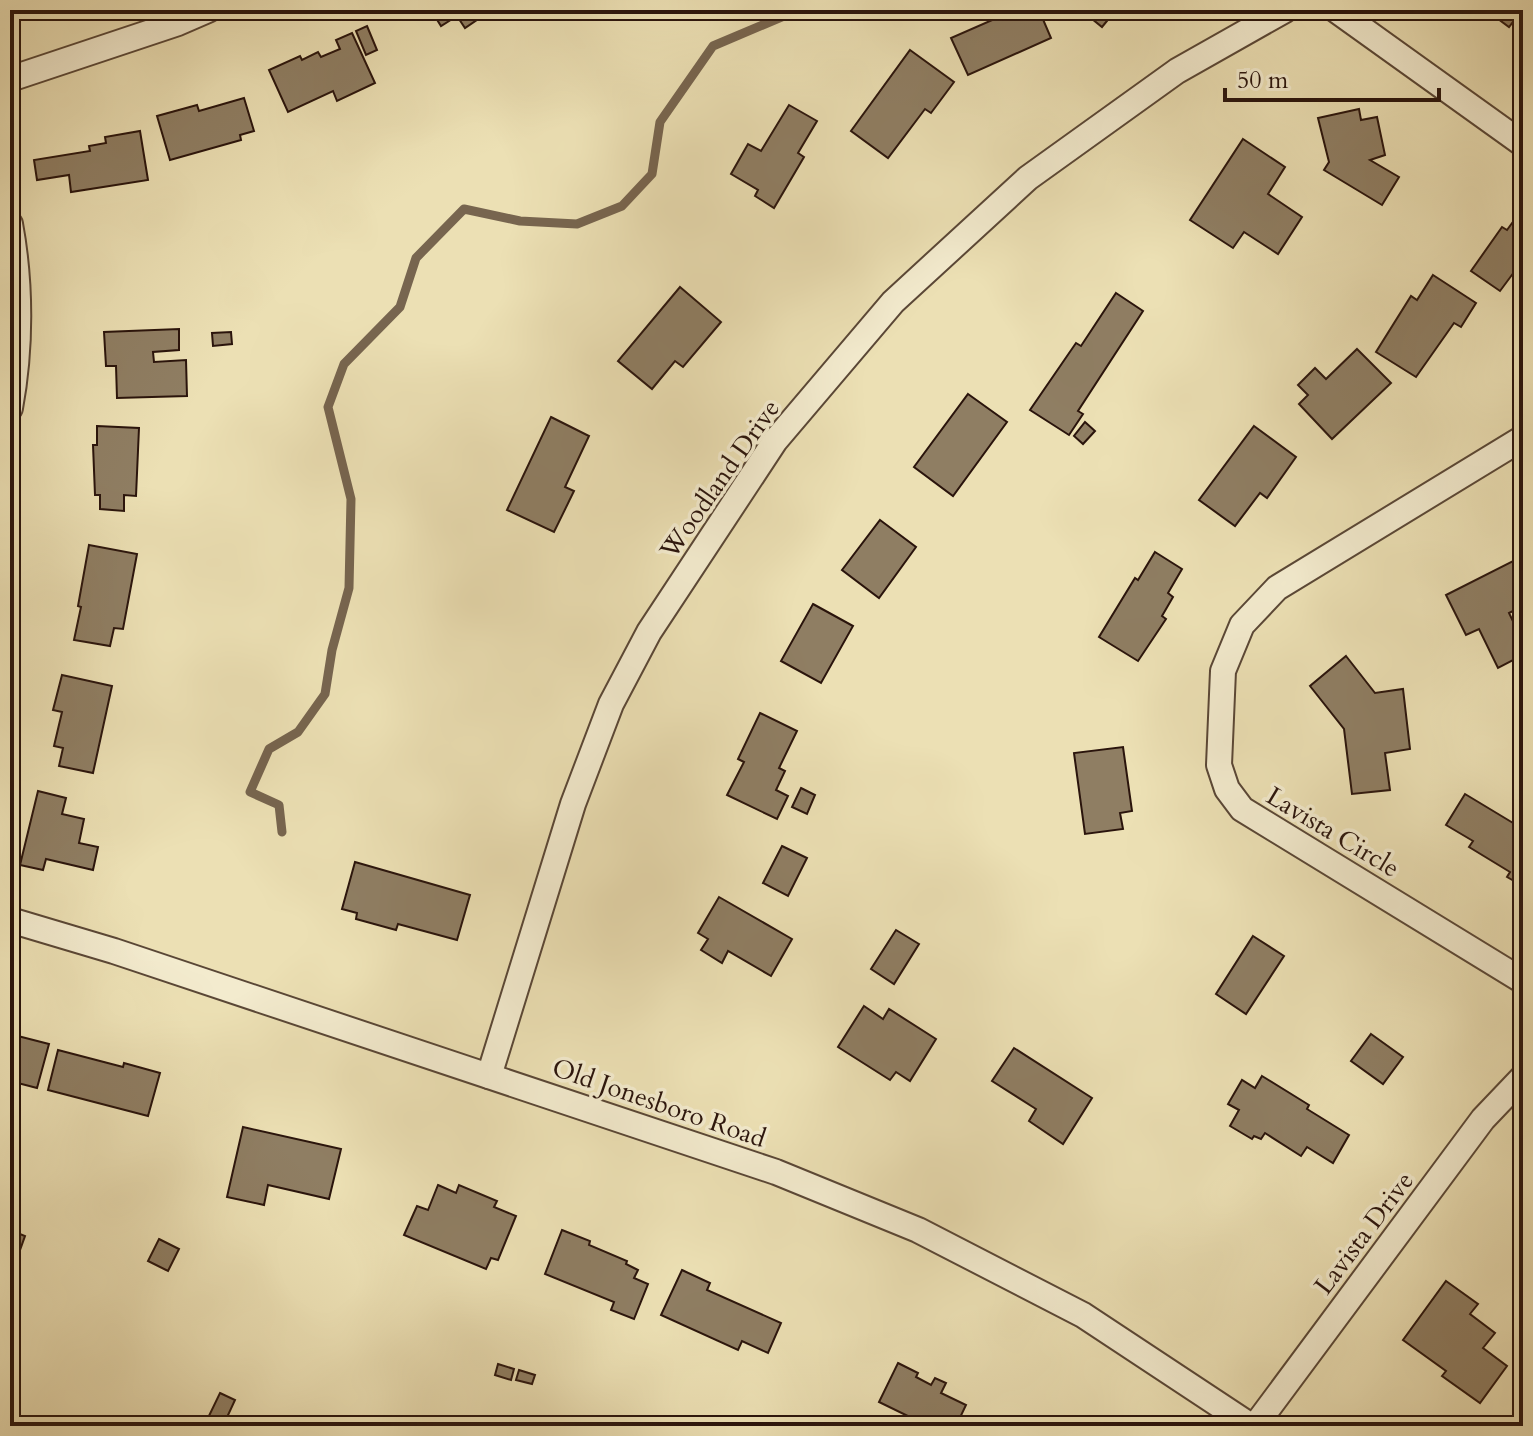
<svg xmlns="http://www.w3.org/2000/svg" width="1533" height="1436" font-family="Cardo,serif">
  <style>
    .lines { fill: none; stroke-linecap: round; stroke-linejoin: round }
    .stream { stroke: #77654f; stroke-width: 9 }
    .building { fill: #8f7e63; stroke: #2a140c; stroke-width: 2 }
    .street-casing { stroke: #5a4736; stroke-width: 28 }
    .street { stroke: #f3ebce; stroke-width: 24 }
    .labels { text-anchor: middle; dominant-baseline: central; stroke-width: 7; stroke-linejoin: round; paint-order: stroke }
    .street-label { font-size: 26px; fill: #2a140c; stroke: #f3ebce }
  </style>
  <rect width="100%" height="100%" fill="#ece0b4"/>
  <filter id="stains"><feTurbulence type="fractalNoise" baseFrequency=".0025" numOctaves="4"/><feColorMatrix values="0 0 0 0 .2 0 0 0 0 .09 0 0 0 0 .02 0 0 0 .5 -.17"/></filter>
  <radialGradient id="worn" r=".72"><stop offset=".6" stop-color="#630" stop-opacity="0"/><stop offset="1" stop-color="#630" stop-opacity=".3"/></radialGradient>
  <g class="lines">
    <!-- stream -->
    <path class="stream" d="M 282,832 L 279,805 L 250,792 L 269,749 L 298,732 L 325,694 L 332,650 L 349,588 L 351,499 L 328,407 L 344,364 L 400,307 L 416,258 L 464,209 L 520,221 L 577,224 L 622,206 L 652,174 L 660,122 L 713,46 L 798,10"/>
  </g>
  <!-- building -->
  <g class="building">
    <path d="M 431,10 L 484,10 L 487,13 L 465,28 L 457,16 L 441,26 Z"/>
    <path d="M 1015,10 L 1039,10 L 1051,38 L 968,75 L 951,38 Z"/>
    <path d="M 1081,10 L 1116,10 L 1102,27 Z"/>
    <path d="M 1486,10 L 1522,10 L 1509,27 Z"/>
    <path d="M 367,26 L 377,50 L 366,55 L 356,31 Z"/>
    <path d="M 352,33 L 375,83 L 337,101 L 333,91 L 288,112 L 269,70 L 300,56 L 302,60 L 318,52 L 321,57 L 340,49 L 336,40 Z"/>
    <path d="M 910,50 L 954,82 L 931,113 L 925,109 L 888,158 L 851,131 Z"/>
    <path d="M 244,98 L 254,131 L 240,135 L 241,140 L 170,160 L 157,116 L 197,105 L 199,111 Z"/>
    <path d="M 789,105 L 817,121 L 798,153 L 804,157 L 774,208 L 755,196 L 758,190 L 731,174 L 748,144 L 761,151 Z"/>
    <path d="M 1359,109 L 1361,120 L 1377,117 L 1385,155 L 1370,160 L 1399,177 L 1382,205 L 1324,170 L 1329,162 L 1318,118 Z"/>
    <path d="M 140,131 L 148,180 L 71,192 L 69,175 L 37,180 L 34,160 L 90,151 L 89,146 L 106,143 L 105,137 Z"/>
    <path d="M 1243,139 L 1285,167 L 1268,194 L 1302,217 L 1278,254 L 1244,232 L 1233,248 L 1190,220 Z"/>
    <path d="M 1523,208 L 1523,260 L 1500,291 L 1471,271 L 1502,227 L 1507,230 Z"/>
    <path d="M 1433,275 L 1476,303 L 1461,327 L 1454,323 L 1416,377 L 1376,352 L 1411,296 L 1417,300 Z"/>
    <path d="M 680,287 L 721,322 L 683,367 L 675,361 L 652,389 L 618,361 Z"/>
    <path d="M 1116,293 L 1143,311 L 1078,411 L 1083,414 L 1069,435 L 1030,410 L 1076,343 L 1081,346 Z"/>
    <path d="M 179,329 L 179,350 L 153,352 L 154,362 L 186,360 L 187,396 L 117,398 L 116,366 L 106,366 L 104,332 Z"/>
    <path d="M 231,332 L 232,344 L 213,346 L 212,333 Z"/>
    <path d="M 1357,349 L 1391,383 L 1332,439 L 1299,404 L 1308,395 L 1298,385 L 1315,368 L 1326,379 Z"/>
    <path d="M 968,394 L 1007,422 L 953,496 L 914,467 Z"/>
    <path d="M 551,417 L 589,436 L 565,487 L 574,491 L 554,532 L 507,510 Z"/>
    <path d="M 1085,422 L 1095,431 L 1083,444 L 1074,436 Z"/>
    <path d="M 97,426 L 139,428 L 136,496 L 124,495 L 124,511 L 100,509 L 100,495 L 95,495 L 93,445 L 97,445 Z"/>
    <path d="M 1254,426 L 1296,457 L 1267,498 L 1260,493 L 1235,526 L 1199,500 Z"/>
    <path d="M 880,520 L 916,547 L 879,598 L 842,570 Z"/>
    <path d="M 89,545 L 137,554 L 123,629 L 114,628 L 110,646 L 74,640 L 81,607 L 78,606 Z"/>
    <path d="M 1155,552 L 1182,569 L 1168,593 L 1173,597 L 1162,616 L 1166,619 L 1138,661 L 1099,637 L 1135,578 L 1138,580 Z"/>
    <path d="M 1517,559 L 1523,572 L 1523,606 L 1509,613 L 1523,642 L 1523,655 L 1498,668 L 1479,629 L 1466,635 L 1446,595 Z"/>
    <path d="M 813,604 L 853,626 L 821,683 L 781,661 Z"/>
    <path d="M 1346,656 L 1375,693 L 1403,689 L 1410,749 L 1385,753 L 1390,790 L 1352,794 L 1344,729 L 1310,686 Z"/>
    <path d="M 62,675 L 112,686 L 93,773 L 59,766 L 63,748 L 54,746 L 62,712 L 53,710 Z"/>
    <path d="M 760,713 L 797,731 L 779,768 L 785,771 L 776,790 L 788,796 L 777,819 L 727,795 L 744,762 L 738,759 Z"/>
    <path d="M 1123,747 L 1132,811 L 1120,813 L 1123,829 L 1085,834 L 1074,753 Z"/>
    <path d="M 801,788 L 815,795 L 807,814 L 792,807 Z"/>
    <path d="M 38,791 L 66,798 L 62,814 L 84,819 L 79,843 L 98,847 L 93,870 L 46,859 L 43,870 L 20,865 Z"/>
    <path d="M 1465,794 L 1523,829 L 1523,886 L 1507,877 L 1510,872 L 1469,847 L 1473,841 L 1446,825 Z"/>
    <path d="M 782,846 L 807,858 L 788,896 L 763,883 Z"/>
    <path d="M 355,862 L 470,895 L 457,940 L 398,924 L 396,930 L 356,919 L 357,913 L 342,909 Z"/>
    <path d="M 719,897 L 792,939 L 771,976 L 728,951 L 722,963 L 701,950 L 708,939 L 698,933 Z"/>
    <path d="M 896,930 L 919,944 L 894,984 L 871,969 Z"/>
    <path d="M 1253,936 L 1284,956 L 1246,1014 L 1216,994 Z"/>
    <path d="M 864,1006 L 883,1019 L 889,1009 L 936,1039 L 910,1081 L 896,1072 L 890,1080 L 838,1047 Z"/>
    <path d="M 10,1034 L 49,1044 L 37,1088 L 10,1081 Z"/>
    <path d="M 1371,1034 L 1403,1057 L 1383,1084 L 1351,1061 Z"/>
    <path d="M 1014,1048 L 1092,1098 L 1063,1144 L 1029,1121 L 1036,1109 L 992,1081 Z"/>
    <path d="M 58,1050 L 123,1067 L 124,1063 L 160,1073 L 148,1116 L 48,1090 Z"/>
    <path d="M 1262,1076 L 1309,1105 L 1307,1109 L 1349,1135 L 1333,1163 L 1307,1147 L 1301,1156 L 1265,1133 L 1261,1139 L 1254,1136 L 1252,1139 L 1230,1126 L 1239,1110 L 1228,1104 L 1242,1080 L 1255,1088 Z"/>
    <path d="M 243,1127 L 341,1149 L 329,1199 L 268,1185 L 264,1205 L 227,1197 Z"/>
    <path d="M 438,1185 L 456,1193 L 459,1185 L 497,1201 L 494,1207 L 516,1216 L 498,1260 L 491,1258 L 486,1269 L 404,1235 L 417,1206 L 428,1210 Z"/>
    <path d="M 10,1230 L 25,1236 L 10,1278 Z"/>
    <path d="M 562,1230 L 590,1241 L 589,1245 L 627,1261 L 626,1264 L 638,1270 L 634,1278 L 648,1284 L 634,1319 L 611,1310 L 614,1302 L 545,1274 Z"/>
    <path d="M 159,1239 L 179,1249 L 168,1271 L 148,1261 Z"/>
    <path d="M 682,1270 L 710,1283 L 707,1290 L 781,1323 L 768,1353 L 742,1341 L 738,1350 L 661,1315 Z"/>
    <path d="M 1446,1281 L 1478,1304 L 1470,1314 L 1495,1333 L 1483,1348 L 1507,1366 L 1480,1403 L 1442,1376 L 1446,1371 L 1403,1340 Z"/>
    <path d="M 898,1363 L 918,1373 L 916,1377 L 931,1385 L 935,1378 L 946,1383 L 941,1393 L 966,1405 L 956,1426 L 908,1426 L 912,1418 L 879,1402 Z"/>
    <path d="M 498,1364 L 514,1369 L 511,1380 L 495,1375 Z"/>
    <path d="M 519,1370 L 535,1375 L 532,1384 L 516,1380 Z"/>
    <path d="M 220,1393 L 235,1400 L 223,1426 L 207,1420 Z"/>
  </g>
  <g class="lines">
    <defs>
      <g id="street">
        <path d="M 1336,10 L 1523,144"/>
        <path d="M 10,79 L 178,23 L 208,10"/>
        <path d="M 10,224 C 21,283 21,349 10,408"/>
        <path d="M 1523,438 L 1277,588 L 1242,625 L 1223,671 L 1219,765 L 1227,789 L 1242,809 L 1523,981"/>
        <path d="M 10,920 L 114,951 L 776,1172 L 918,1230 L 1083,1315 L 1251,1426"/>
        <path d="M 489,1076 L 573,804 L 611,704 L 649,632 L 775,441 L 893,302 L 1028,178 L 1177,71 L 1285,10"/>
        <path d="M 1255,1426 L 1483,1119 L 1523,1077"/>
      </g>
    </defs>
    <!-- street casing -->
    <use href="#street" class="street-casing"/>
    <!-- street -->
    <use href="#street" class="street"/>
  </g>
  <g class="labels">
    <!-- street labels -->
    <g class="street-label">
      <text transform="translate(720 479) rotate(-55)">Woodland Drive</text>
      <text transform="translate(1333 832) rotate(31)">Lavista Circle</text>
      <text transform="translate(659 1103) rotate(19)">Old Jonesboro Road</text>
      <text transform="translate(1364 1233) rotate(-53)">Lavista Drive</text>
    </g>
  </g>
  <!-- margin -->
  <rect width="1533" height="1436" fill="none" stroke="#ece0b4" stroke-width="40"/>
  <rect x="12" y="12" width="1509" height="1412" fill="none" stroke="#2a140c" stroke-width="4"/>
  <rect x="20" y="20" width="1493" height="1396" fill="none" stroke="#2a140c" stroke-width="2"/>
  <!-- scale -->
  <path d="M1225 88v12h214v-12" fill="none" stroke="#2a140c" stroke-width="4"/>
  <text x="1237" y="88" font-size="24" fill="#2a140c" stroke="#f3ebce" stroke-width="6" paint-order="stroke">50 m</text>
  <rect width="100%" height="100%" filter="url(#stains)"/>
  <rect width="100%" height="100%" fill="url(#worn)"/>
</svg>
